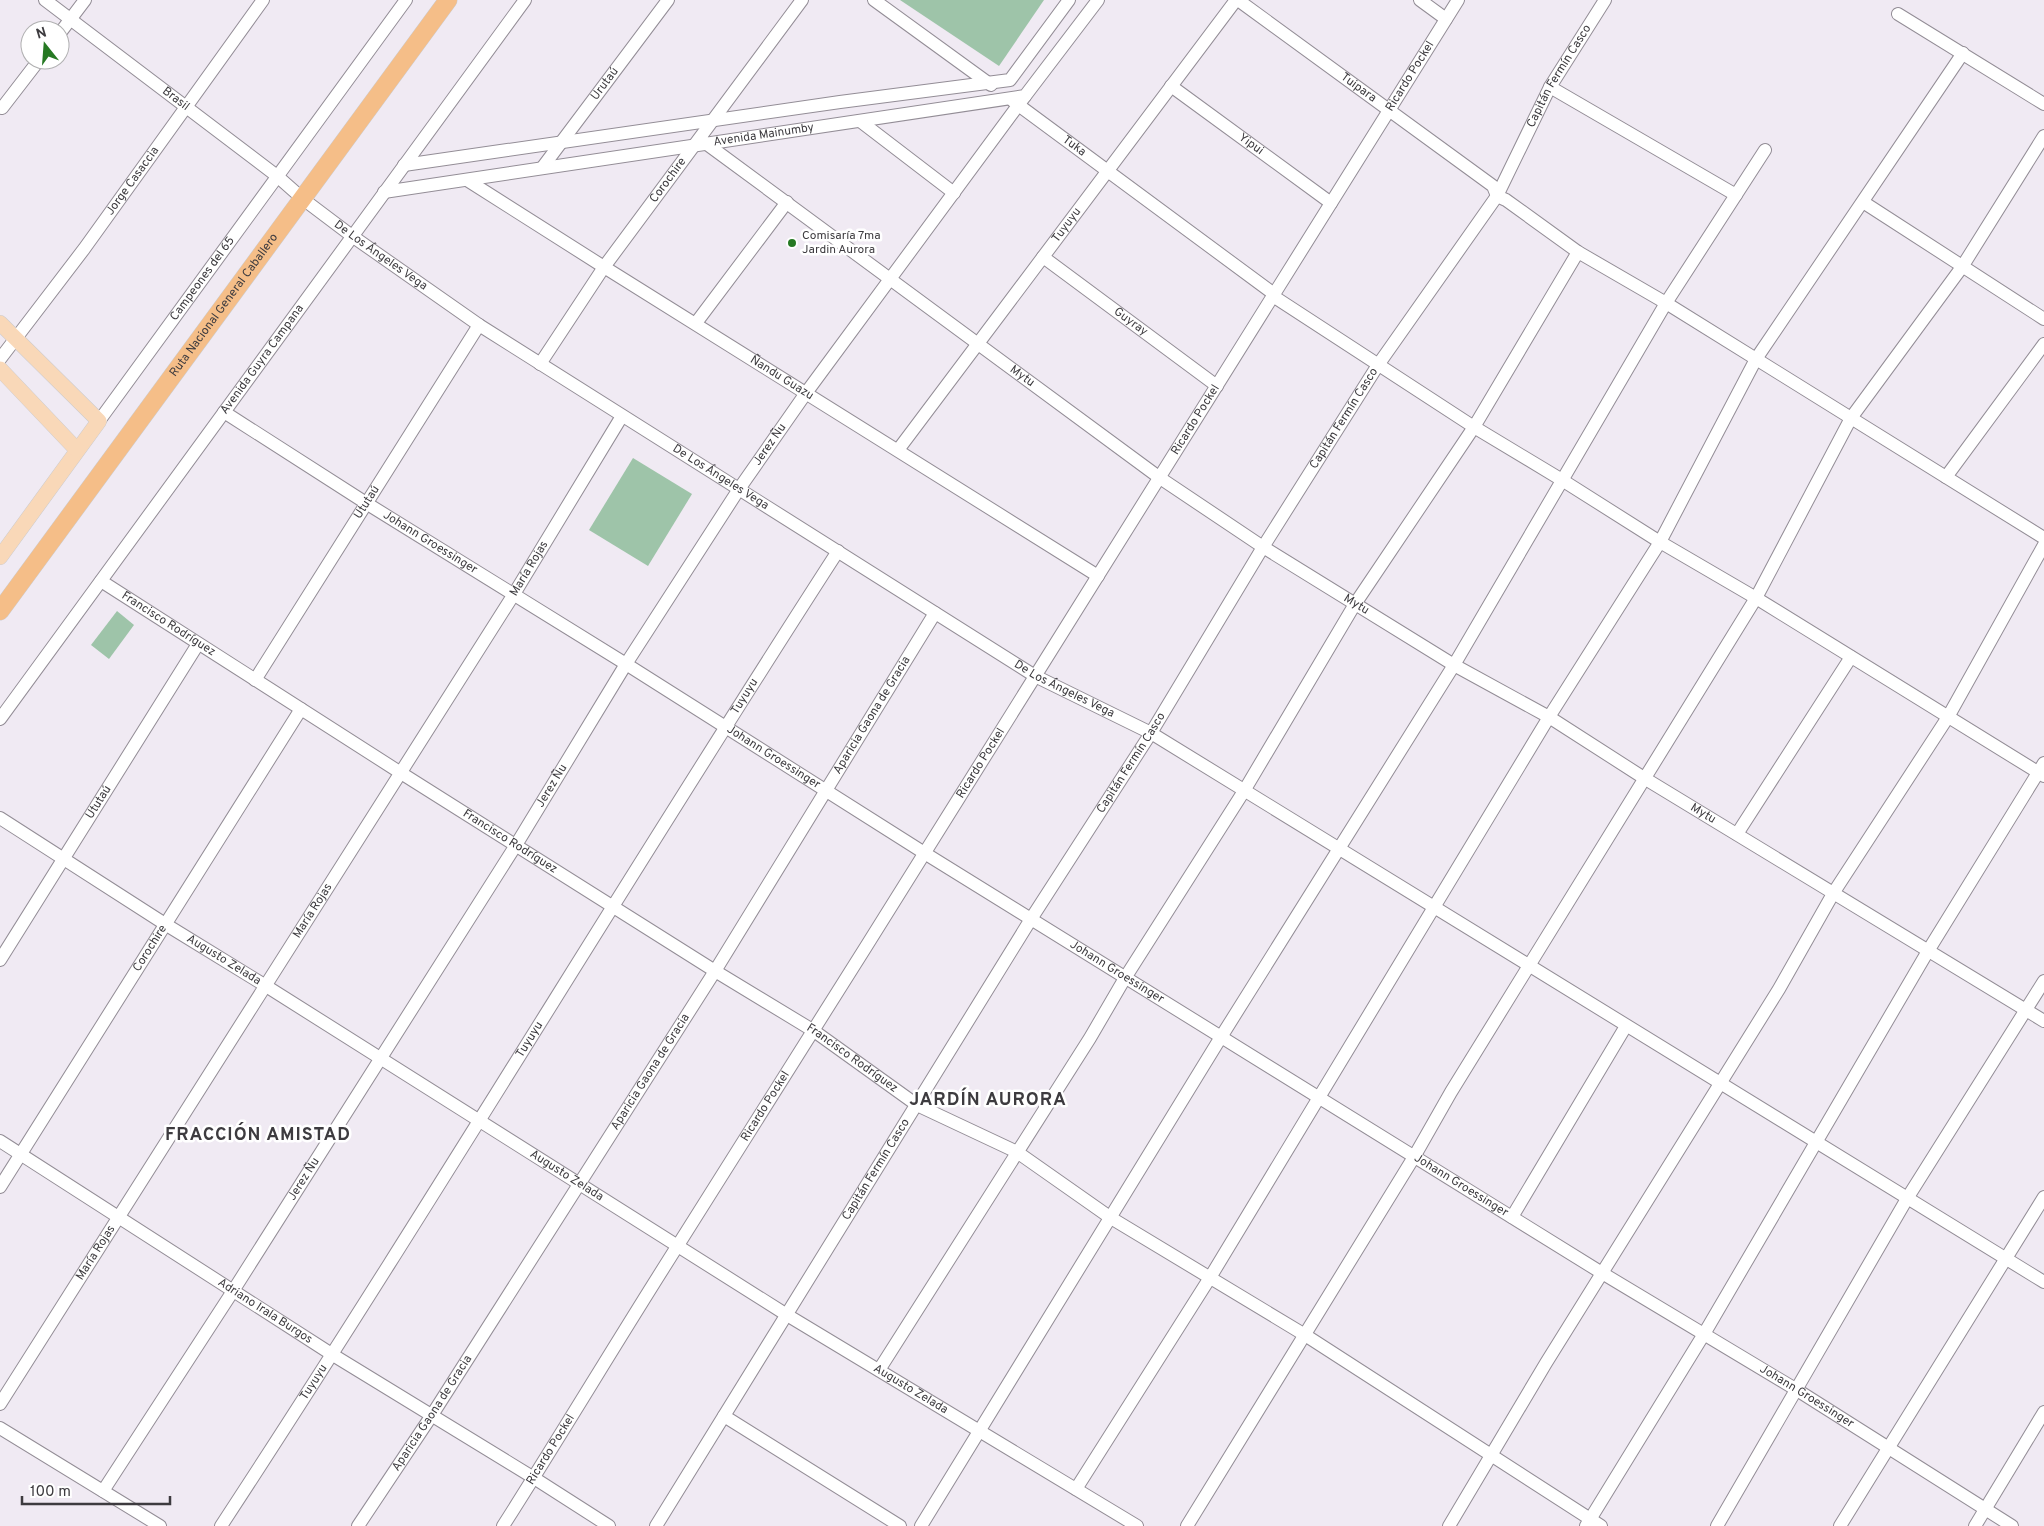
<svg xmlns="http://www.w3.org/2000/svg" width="2044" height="1526" font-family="Overpass,sans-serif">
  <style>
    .green { fill: #9ec4a9 }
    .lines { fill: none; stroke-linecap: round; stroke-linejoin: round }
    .minor-casing { stroke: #938d96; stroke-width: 14 }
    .major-casing { stroke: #cdcccd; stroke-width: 16 }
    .highway-casing { stroke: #cdcccd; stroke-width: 19 }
    .minor { stroke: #fff; stroke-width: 12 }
    .major { stroke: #f9d8b8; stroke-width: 15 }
    .highway { stroke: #f5be88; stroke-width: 18 }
    .poi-dot { fill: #267923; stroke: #fff; stroke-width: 2 }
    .labels { text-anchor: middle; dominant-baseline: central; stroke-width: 5; stroke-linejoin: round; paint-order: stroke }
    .street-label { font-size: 12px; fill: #3d3b3f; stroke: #fff }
    .poi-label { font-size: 12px; fill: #3d3b3f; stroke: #fff; text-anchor: start }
    .district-label { font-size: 18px; font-weight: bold; letter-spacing: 1px; fill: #3d3b3f; stroke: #fff }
  </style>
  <rect width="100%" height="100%" fill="#f0eaf3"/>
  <!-- green -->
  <g class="green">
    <path d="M 900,0 L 1044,0 L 999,66 Z"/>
    <path d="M 633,458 L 692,494 L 648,566 L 589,530 Z"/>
    <path d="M 117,611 L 134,625 L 109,659 L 91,645 Z"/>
  </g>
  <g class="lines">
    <defs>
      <g id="minor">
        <path id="s1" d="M 45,0 L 277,176 L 303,199 L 352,236 L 479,325 L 1035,676 L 1151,733 L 2044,1282"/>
        <path d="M 874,0 L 991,85"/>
        <path id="s2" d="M 1238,0 L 1493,186 L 1497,196 L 1506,200 L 1578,252 L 1666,303 L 2044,538"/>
        <path d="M 1420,0 L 1446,19"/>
        <path d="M 1898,14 L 2044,104"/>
        <path d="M 60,33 L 85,0"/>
        <path id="s3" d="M 1171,86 L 1331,203"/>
        <path d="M 1550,87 L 1736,195"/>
        <path id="s4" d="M 1013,101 L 1274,294"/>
        <path d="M 2,108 L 39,60"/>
        <path d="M 860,121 L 954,193"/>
        <path id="s5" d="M 700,139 L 1160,478 L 1263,547 L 1454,665 L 1549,717 L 1644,778 L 2044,1021"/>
        <path d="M 404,165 L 840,102 L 1010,80 L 1069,0"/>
        <path id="s6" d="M 542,168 L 668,0"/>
        <path id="s7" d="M 467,180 L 604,267 L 1098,576"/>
        <path id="s8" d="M 384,192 L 1025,96 L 1098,0"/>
        <path d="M 1863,202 L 2044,319"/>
        <path id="s9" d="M 1043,257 L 1217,386"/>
        <path d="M 1273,296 L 1474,427 L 1562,480 L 1660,542 L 1756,598 L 2044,776"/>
        <path d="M 696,323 L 787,202"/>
        <path id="s10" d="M 0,359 L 84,249 L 263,0"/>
        <path id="s11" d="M 540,364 L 604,267 L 802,0"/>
        <path id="s12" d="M 224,412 L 366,503 L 626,664 L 926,854 L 1602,1273 L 1797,1390 L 2012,1526"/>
        <path id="s13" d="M 99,421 L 406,0"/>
        <path id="s14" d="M 898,450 L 1236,0"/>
        <path d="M 1946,477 L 2044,344"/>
        <path id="s15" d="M 101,581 L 401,773 L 715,971 L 814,1031 L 917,1105 L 1017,1152 L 1111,1218 L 1305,1335 L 1601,1526"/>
        <path id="s16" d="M 255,680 L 479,325"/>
        <path id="s17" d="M 0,719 L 525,0"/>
        <path id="s18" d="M 0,818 L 165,924 L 266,986 L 787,1315 L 1137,1526"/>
        <path d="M 1737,834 L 1851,657"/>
        <path id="s19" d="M 0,960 L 198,644"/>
        <path id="s20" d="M 0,1141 L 333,1355 L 534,1478 L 609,1526"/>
        <path id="s21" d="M 0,1187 L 301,709"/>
        <path d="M 1512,1217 L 1626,1026"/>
        <path d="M 879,1370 L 1090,1038 L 1125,978 L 1244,791 L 1355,604 L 1474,427 L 1578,252"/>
        <path id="s22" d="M 0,1404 L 514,594 L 622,416"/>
        <path d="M 724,1416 L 900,1526"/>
        <path d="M 0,1428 L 160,1526"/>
        <path d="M 1076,1489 L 1211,1276 L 1549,717 L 1660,542 L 1756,359 L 1963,53"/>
        <path id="s23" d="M 103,1491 L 233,1291 L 516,845 L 626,664 L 739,489 L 806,393 L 1025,96"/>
        <path id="s24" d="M 221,1526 C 432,1204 629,874 838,551"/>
        <path id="s25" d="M 358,1526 L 432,1415 L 715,971 L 935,613"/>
        <path id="s26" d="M 503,1526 C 563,1432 620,1336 680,1242 C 941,829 1199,414 1458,0"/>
        <path id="s27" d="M 656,1526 L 1031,919 L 1151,733 L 1263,547 L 1378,365 L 1497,196 L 1550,87 L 1605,0"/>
        <path d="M 921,1526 L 1221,1037 L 1454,665 L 1666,303 L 1765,150"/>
        <path d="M 1187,1526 L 1414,1157 L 1451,1092 L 1756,598 L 1851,418 L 1962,267 L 2044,136"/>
        <path d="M 1449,1526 L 1546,1363 L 1779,989 L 1834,892 L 1948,717 L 2044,545"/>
        <path d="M 1586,1526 L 1704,1334 L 1928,951 L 2044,763"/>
        <path d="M 1717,1526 L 1908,1197 L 2044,981"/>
        <path d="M 1840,1526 L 2044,1197"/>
        <path d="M 1975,1526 L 2044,1412"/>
      </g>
      <g id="major">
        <path d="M 0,323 L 99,421 L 0,557"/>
        <path d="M 0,369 L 77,450"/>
      </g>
      <g id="highway">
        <path id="s28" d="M 0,611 L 448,0"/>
      </g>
    </defs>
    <!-- minor casing -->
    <use href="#minor" class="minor-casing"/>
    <!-- major casing -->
    <use href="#major" class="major-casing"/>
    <!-- highway casing -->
    <use href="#highway" class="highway-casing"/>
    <!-- minor -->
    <use href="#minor" class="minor"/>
    <!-- major -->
    <use href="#major" class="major"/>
    <!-- highway -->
    <use href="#highway" class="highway"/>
  </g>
  <!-- markers -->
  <circle class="poi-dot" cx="792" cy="243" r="5"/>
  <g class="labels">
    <!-- street labels -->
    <g class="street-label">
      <text stroke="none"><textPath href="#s26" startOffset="1710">Ricardo Pockel</textPath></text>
      <text stroke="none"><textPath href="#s27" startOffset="1709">Capitán Fermín Casco</textPath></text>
      <text stroke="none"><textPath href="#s6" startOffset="105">Urutaú</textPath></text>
      <text stroke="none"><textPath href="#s2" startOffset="149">Tuipara</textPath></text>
      <text stroke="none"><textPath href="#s1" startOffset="164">Brasil</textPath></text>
      <text stroke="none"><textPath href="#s8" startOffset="384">Avenida Mainumby</textPath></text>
      <text stroke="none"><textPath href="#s3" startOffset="99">Yipui</textPath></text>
      <text stroke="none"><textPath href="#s4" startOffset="76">Tuka</textPath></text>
      <text stroke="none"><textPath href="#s10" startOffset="222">Jorge Casaccia</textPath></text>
      <text stroke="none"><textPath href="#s11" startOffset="224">Corochire</textPath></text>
      <text stroke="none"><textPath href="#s14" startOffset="281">Tuyuyu</textPath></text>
      <text stroke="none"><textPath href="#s1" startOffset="422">De Los Ángeles Vega</textPath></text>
      <text stroke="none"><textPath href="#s13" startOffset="176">Campeones del 65</textPath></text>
      <text stroke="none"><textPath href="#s28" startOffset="379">Ruta Nacional General Caballero</textPath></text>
      <text stroke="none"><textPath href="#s9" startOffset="109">Guyray</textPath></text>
      <text stroke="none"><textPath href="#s17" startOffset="445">Avenida Guyra Campana</textPath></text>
      <text stroke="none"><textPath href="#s5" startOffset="400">Mytu</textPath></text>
      <text stroke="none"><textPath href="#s7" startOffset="372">Ñandu Guazu</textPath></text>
      <text stroke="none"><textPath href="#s27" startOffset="1304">Capitán Fermín Casco</textPath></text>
      <text stroke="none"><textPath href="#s26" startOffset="1305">Ricardo Pockel</textPath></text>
      <text stroke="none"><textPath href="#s23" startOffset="1241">Jerez Ñu</textPath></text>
      <text stroke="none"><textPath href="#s1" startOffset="828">De Los Ángeles Vega</textPath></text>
      <text stroke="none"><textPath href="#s16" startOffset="210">Ututaú</textPath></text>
      <text stroke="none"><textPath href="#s12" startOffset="244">Johann Groessinger</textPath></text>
      <text stroke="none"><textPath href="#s22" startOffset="989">María Rojas</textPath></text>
      <text stroke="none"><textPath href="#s5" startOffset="805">Mytu</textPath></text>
      <text stroke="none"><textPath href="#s15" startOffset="80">Francisco Rodríguez</textPath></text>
      <text stroke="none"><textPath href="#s1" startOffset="1232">De Los Ángeles Vega</textPath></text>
      <text stroke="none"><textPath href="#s24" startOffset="981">Tuyuyu</textPath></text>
      <text stroke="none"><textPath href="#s25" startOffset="960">Aparicia Gaona de Gracia</textPath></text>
      <text stroke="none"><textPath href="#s12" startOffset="649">Johann Groessinger</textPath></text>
      <text stroke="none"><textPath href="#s26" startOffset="900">Ricardo Pockel</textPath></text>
      <text stroke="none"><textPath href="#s27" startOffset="899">Capitán Fermín Casco</textPath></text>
      <text stroke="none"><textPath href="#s23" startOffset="836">Jerez Ñu</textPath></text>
      <text stroke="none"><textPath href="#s19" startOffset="186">Ututaú</textPath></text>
      <text stroke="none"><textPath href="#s5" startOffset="1210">Mytu</textPath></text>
      <text stroke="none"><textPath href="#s15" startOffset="485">Francisco Rodríguez</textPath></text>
      <text stroke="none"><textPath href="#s22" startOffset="584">María Rojas</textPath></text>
      <text stroke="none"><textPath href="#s21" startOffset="282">Corochire</textPath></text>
      <text stroke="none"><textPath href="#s18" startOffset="265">Augusto Zelada</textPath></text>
      <text stroke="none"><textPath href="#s12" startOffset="1054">Johann Groessinger</textPath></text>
      <text stroke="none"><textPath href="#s24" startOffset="576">Tuyuyu</textPath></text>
      <text stroke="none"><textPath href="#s15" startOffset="890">Francisco Rodríguez</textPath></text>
      <text stroke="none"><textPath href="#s25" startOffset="540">Aparicia Gaona de Gracia</textPath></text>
      <text stroke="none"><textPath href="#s26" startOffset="495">Ricardo Pockel</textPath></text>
      <text stroke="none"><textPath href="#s27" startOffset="419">Capitán Fermín Casco</textPath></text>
      <text stroke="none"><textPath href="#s18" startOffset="670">Augusto Zelada</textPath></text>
      <text stroke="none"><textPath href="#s23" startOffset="371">Jerez Ñu</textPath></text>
      <text stroke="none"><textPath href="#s12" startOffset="1459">Johann Groessinger</textPath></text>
      <text stroke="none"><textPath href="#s22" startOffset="179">María Rojas</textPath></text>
      <text stroke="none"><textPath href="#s20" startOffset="315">Adriano Irala Burgos</textPath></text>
      <text stroke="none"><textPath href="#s24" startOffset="171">Tuyuyu</textPath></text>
      <text stroke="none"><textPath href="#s18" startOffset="1075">Augusto Zelada</textPath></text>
      <text stroke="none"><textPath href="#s12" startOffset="1864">Johann Groessinger</textPath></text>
      <text stroke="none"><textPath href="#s25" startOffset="135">Aparicia Gaona de Gracia</textPath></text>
      <text stroke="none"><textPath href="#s26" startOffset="90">Ricardo Pockel</textPath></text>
    </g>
    <!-- poi labels -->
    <g class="poi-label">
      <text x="802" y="236">Comisaría 7ma<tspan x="802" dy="14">Jardin Aurora</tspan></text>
    </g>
    <!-- district labels -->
    <g class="district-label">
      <text x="988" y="1100">JARDÍN AURORA</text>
      <text x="258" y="1135">FRACCIÓN AMISTAD</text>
    </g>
  </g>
  <!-- north arrow -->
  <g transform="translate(45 45) rotate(343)"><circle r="24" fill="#ffffff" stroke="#b1b1b2"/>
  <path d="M0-4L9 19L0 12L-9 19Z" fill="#267923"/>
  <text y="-8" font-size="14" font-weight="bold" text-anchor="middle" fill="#3d3b3f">N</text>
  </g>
  <!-- scale -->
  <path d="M22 1496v8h148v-8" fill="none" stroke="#3d3b3f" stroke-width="2.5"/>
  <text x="30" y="1496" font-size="15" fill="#3d3b3f" stroke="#ffffff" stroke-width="4" paint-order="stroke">100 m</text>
</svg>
